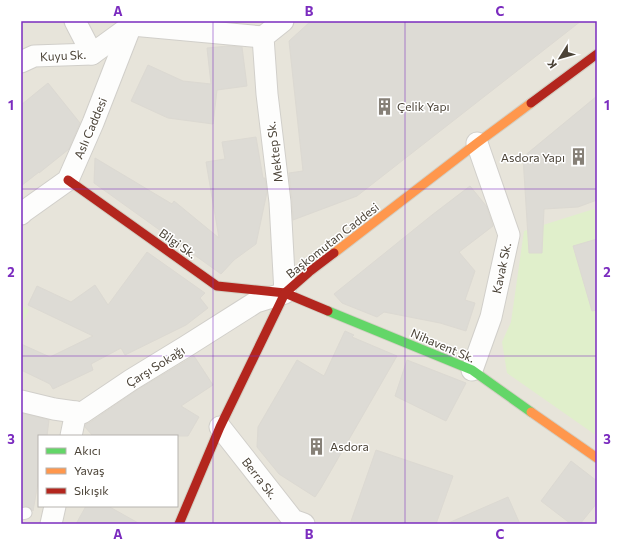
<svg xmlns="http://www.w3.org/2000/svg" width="618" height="545" font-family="Commissioner,sans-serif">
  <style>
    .residential { fill: #e7e4da; fill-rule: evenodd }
    .green { fill: #e0efcb }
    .building { fill: #dddbd5; stroke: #dcd9d2 }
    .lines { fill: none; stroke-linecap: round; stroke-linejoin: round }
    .lane-casing { stroke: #d1cfca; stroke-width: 13 }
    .street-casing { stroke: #d1cfca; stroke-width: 23 }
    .fast-casing { stroke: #d3cfc3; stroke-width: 11 }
    .slow-casing { stroke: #d3cfc3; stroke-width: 11 }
    .jam-casing { stroke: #d3cfc3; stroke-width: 11 }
    .lane { stroke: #fdfdfc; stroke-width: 11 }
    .street { stroke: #fdfdfc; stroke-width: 21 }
    .fast { stroke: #63d668; stroke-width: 9 }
    .slow { stroke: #ff974d; stroke-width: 9 }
    .jam { stroke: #b3261e; stroke-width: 9 }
    .grid { fill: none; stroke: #7b2cbf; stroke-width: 1; stroke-opacity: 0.55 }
    .labels { text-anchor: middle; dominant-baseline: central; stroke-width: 3; stroke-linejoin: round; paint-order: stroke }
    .street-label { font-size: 12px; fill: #4b4337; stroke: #fff }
    .poi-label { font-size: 12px; fill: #4b4337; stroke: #fff; text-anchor: start }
    .neatline { fill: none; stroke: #7b2cbf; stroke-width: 1.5 }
    .grid-label { font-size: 13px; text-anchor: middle; font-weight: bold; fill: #7b2cbf }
  </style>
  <rect width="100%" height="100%" fill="#f3f2ed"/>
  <!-- residential -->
  <path class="residential" d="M 21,21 L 597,21 L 597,524 L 21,524 ZM 39,436 L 177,436 L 177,506 L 39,506 Z"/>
  <!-- green -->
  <g class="green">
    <path d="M 597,208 L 597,436 L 507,373 L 502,342 L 511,322 L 524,231 Z"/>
    <path d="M 21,305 L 29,310 L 21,326 Z"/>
  </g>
  <!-- building -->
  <g class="building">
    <path d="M 311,21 L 581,21 L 357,196 L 293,220 L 292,201 L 289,173 L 303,171 L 289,41 Z"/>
    <path d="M 228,46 L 242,47 L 247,86 L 217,90 L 213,124 L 168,118 L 131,101 L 148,65 L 183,81 L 211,84 L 207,48 Z"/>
    <path d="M 48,83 L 80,123 L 69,149 L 39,173 L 39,172 L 21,186 L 21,105 Z"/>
    <path d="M 597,96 L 597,200 L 578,207 L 544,209 L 542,253 L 529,253 L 523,157 Z"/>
    <path d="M 256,137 L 263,178 L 265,178 L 267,192 L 256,244 L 234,260 L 221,274 L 94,183 L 95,158 L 172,204 L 174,201 L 219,238 L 206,162 L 225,159 L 222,142 Z"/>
    <path d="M 470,186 L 487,207 L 493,226 L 459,252 L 475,271 L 465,300 L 475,303 L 466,331 L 440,323 L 384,312 L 377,317 L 342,303 L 334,294 L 432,215 Z"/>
    <path d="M 597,239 L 597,310 L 592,311 L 573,246 Z"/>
    <path d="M 147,252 L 205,293 L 200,298 L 208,308 L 186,325 L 125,355 L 121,348 L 91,364 L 93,370 L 53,389 L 50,384 L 21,370 L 21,344 L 50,357 L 93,336 L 28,305 L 37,286 L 71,302 L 95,285 L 108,305 Z"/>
    <path d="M 345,331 L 354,335 L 352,337 L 397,356 L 321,488 L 315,497 L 279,474 L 257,447 L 258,427 L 297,360 L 324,376 Z"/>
    <path d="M 194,356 L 213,385 L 181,406 L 199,417 L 188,436 L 93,436 L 85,427 L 86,424 L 89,423 L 137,390 Z"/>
    <path d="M 407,360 L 466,383 L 446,421 L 395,396 Z"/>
    <path d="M 21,413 L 49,420 L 47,436 L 39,436 L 39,477 L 33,511 L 29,507 L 21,507 Z"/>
    <path d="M 376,450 L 453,476 L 436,524 L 350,524 Z"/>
    <path d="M 571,461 L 597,481 L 597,503 L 580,524 L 571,524 L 541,501 Z"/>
    <path d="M 508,497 L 520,524 L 446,524 Z"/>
    <path d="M 86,506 L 108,506 L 140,524 L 76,524 Z"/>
  </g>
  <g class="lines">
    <defs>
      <path id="lane" d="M 21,514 L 26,513"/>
      <g id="street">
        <path d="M 75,21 L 92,54"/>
        <path d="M 21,62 L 34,56 L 92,54 L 132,25 L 263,37"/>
        <path d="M 21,214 L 23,212 L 68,180 L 93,123 L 132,23"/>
        <path d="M 472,370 L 491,317 L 509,235 L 477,143"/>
        <path d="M 21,401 L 54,409 L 82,413 L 131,380 L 185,347 L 256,302 L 285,293 L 280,202 L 267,94 L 263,37 L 283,21"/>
        <path d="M 220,427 L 293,520 L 304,524"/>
        <path d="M 71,436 L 76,412"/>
        <path d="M 51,524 L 55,506"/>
      </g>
      <path id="fast" d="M 328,311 L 472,370 L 531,412"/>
      <g id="slow">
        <path d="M 334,253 L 477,143 L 531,103"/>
        <path d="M 531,412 L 597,458"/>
      </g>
      <g id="jam">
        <path d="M 531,103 L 597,54"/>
        <path d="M 68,180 L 217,286 L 285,293 L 328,311"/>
        <path d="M 179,524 L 220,427 L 285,293 L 309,272 L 334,253"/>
      </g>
    </defs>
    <!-- lane casing -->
    <use href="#lane" class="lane-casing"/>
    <!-- street casing -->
    <use href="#street" class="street-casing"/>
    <!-- fast casing -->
    <use href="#fast" class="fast-casing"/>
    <!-- slow casing -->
    <use href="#slow" class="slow-casing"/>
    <!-- jam casing -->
    <use href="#jam" class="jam-casing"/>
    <!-- lane -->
    <use href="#lane" class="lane"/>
    <!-- street -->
    <use href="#street" class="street"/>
    <!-- fast -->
    <use href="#fast" class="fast"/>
    <!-- slow -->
    <use href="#slow" class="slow"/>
    <!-- jam -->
    <use href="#jam" class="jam"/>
  </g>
  <!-- grid -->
  <path class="grid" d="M 213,21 L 213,524M 405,21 L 405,524M 21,189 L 597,189M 21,356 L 597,356"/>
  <!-- icons -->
  <defs>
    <symbol id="building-bare" viewBox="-9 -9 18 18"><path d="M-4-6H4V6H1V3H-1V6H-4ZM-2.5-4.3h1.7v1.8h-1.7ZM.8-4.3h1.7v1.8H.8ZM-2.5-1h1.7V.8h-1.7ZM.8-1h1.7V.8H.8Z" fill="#868077" stroke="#fff" stroke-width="2.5" paint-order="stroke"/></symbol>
  </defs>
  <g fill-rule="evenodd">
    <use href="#building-bare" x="372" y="94" width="25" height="25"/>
    <use href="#building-bare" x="566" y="144" width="25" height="25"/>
    <use href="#building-bare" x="304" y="434" width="25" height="25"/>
  </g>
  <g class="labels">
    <!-- street labels -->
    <g class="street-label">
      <text transform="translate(63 55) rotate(-3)">Kuyu Sk.</text>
      <text transform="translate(90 128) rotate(-67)">Aslı Caddesi</text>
      <text transform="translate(274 152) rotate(-97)">Mektep Sk.</text>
      <text transform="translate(332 240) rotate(-38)">Başkomutan Caddesi</text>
      <text transform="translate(178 243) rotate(35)">Bilgi Sk.</text>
      <text transform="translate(501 268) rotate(-78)">Kavak Sk.</text>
      <text transform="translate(443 345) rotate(23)">Nihavent Sk.</text>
      <text transform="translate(155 366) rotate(-32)">Çarşı Sokağı</text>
      <text transform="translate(260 478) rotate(52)">Berra Sk.</text>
    </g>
    <!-- poi labels -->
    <g class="poi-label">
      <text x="397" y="106">Çelik Yapı</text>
      <text x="565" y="157" text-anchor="end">Asdora Yapı</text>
      <text x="330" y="446">Asdora</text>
    </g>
  </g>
  <!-- border -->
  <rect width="618" height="545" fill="none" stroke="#ffffff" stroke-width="44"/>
  <!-- legend -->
  <rect x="38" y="435" width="140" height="72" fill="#ffffff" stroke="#b7b4af"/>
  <rect x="46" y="448" width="20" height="6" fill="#63d668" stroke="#b7b4af"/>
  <text x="74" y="455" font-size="12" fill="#4b4337">Akıcı</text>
  <rect x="46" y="468" width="20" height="6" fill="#ff974d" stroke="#b7b4af"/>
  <text x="74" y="475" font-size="12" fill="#4b4337">Yavaş</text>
  <rect x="46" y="488" width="20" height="6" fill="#b3261e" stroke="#b7b4af"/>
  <text x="74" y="495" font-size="12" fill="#4b4337">Sıkışık</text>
  <!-- north arrow -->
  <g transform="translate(560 58) rotate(233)" stroke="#ffffff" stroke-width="3" paint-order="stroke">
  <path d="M0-3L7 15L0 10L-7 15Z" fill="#4b4337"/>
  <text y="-6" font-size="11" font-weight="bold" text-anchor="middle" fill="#4b4337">K</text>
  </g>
  <rect x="22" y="22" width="574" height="501" class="neatline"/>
  <g class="grid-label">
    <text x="118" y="16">A</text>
    <text x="309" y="16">B</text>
    <text x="500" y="16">C</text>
    <text x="11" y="110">1</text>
    <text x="607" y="110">1</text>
    <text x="11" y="277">2</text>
    <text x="607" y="277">2</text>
    <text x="11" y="444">3</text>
    <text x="607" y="444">3</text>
    <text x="118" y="539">A</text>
    <text x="309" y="539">B</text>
    <text x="500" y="539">C</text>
  </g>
</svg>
